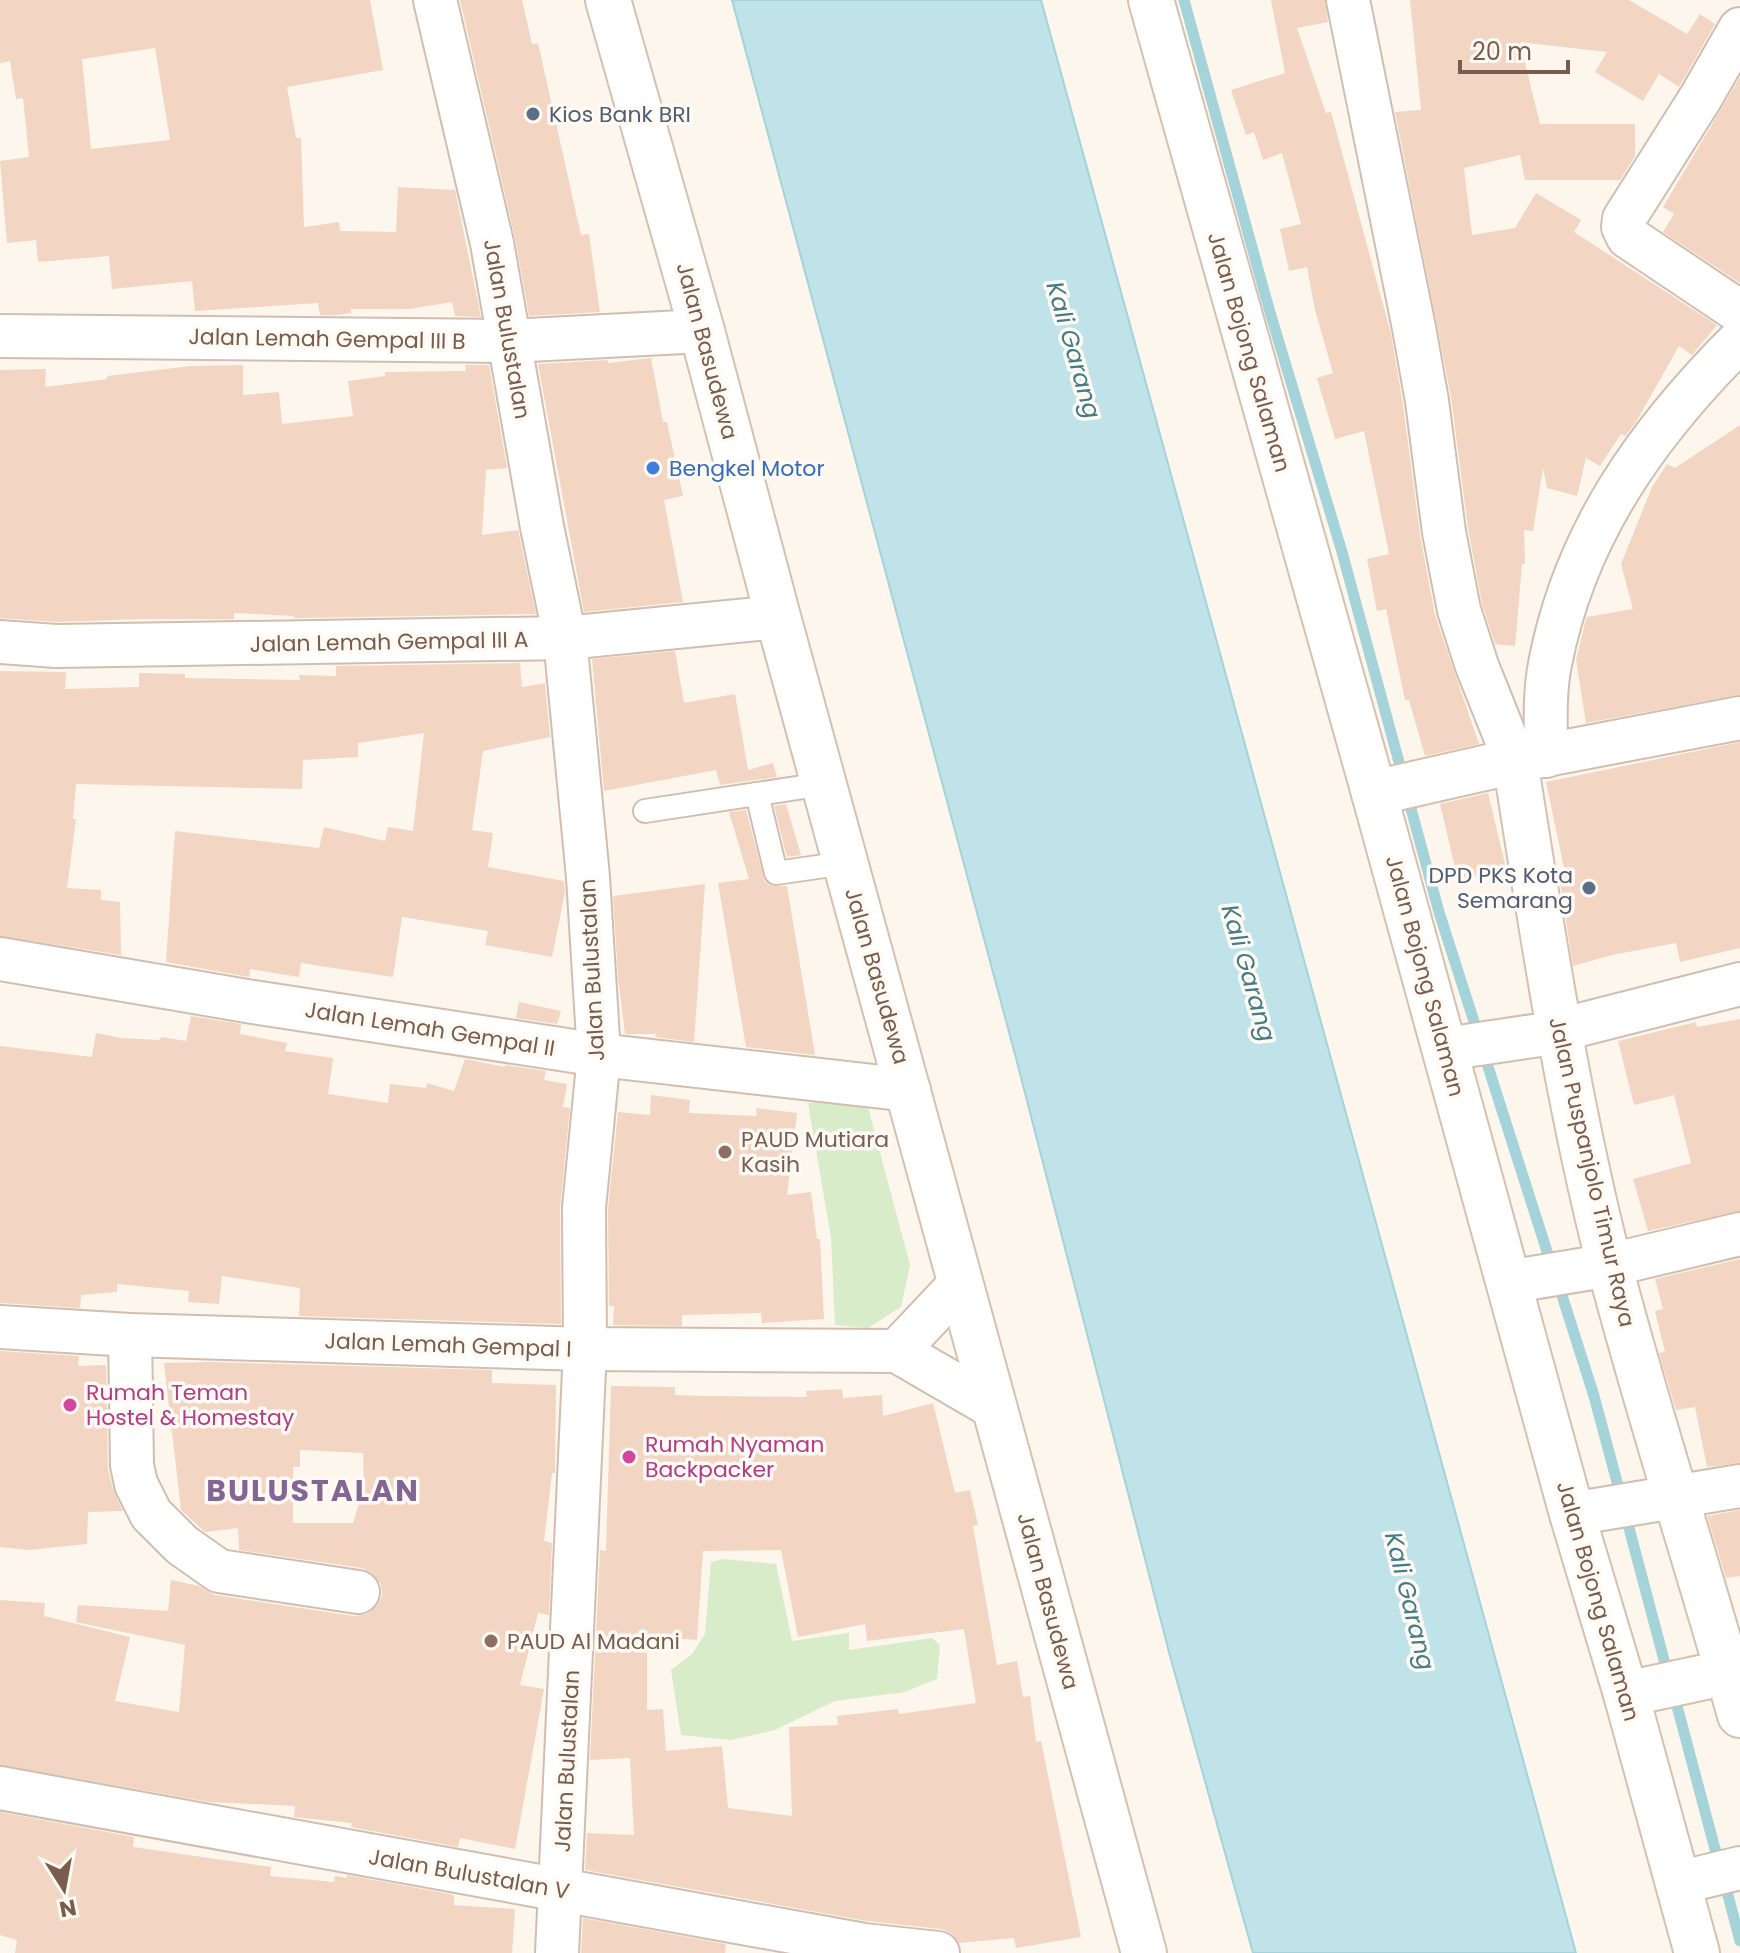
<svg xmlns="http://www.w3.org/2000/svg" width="1740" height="1953" font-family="Poppins,sans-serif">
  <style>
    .green { fill: #d8ecc9 }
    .water { fill: #bfe3e8; stroke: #a5d3da; stroke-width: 2 }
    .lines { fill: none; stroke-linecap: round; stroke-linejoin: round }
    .stream { stroke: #a5d3da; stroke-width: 11 }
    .building { fill: #f3d5c3; fill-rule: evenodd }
    .lane-casing { stroke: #d1beb0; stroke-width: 26 }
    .street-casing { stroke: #d1beb0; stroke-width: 46 }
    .secondary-casing { stroke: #d6c0b0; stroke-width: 48 }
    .lane { stroke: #fff; stroke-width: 22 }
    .street { stroke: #fff; stroke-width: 42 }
    .secondary { stroke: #fff; stroke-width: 44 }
    .service-dot { fill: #5c6f8a; stroke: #fffaf3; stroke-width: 3 }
    .shop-dot { fill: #3f7fe0; stroke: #fffaf3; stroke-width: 3 }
    .education-dot { fill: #8d6e63; stroke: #fffaf3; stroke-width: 3 }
    .hotel-dot { fill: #d1479c; stroke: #fffaf3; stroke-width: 3 }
    .labels { text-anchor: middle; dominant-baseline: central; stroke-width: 7; stroke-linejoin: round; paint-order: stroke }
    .service-label { font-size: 22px; fill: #4e5e75; stroke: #fffaf3; text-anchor: start }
    .street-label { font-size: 22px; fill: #7a5c4d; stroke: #fffaf3 }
    .shop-label { font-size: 22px; fill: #366cbe; stroke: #fffaf3; text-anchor: start }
    .education-label { font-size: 22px; fill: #785e54; stroke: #fffaf3; text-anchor: start }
    .hotel-label { font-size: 22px; fill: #b23c85; stroke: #fffaf3; text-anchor: start }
    .water-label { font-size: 24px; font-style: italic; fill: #437c86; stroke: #fffaf3 }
    .district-label { font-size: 30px; font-weight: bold; letter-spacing: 2px; fill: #846695; stroke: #fffaf3 }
  </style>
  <rect width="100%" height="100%" fill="#fdf6ec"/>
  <!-- green -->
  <g class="green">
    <path d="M 866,1100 L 910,1265 L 901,1307 L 868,1328 L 835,1325 L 831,1238 L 808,1103 Z"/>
    <path d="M 724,1559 L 776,1564 L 792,1641 L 849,1633 L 849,1650 L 932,1638 L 940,1645 L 937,1679 L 905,1692 L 835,1701 L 775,1730 L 731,1740 L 681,1735 L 671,1670 L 692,1654 L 705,1634 L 711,1562 Z"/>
  </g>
  <!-- water -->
  <path class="water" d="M 732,0 L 1041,0 L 1576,1953 L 1253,1953 L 1170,1656 L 1016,1058 Z"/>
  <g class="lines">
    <!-- stream -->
    <g class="stream">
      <path d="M 1184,0 L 1269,309 L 1342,552 L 1403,777"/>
      <path d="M 1407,794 L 1439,912 L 1478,1034"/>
      <path d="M 1483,1051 L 1552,1267"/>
      <path d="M 1558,1283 L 1594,1396 L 1621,1497"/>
      <path d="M 1625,1513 L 1668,1675"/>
      <path d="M 1673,1691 L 1719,1864"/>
      <path d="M 1724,1880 L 1740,1941"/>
    </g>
  </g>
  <!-- building -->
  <g class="building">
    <path d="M 0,0 L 370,0 L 383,70 L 287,87 L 296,138 L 301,138 L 304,227 L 339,222 L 340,231 L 396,232 L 398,187 L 455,190 L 481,317 L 455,316 L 452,302 L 409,309 L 351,309 L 351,313 L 336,315 L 320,315 L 318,303 L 195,311 L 192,281 L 112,289 L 109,256 L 38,262 L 36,240 L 7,243 L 0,161 L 29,157 L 23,98 L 16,99 L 10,61 L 0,63 ZM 155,48 L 170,140 L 91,149 L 82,59 Z"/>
    <path d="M 460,0 L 522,0 L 532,44 L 538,43 L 581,235 L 589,234 L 600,312 L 529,316 L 515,238 Z"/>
    <path d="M 1271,0 L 1325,0 L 1328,22 L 1297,28 L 1326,113 L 1331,112 L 1391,334 L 1403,405 L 1420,535 L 1435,615 L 1479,744 L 1425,756 L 1409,700 L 1405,700 L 1386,609 L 1377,611 L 1367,559 L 1389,554 L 1364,431 L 1335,439 L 1317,378 L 1333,373 L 1315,310 L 1307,267 L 1289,271 L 1280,229 L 1301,224 L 1282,153 L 1263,160 L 1254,132 L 1246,135 L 1231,90 L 1285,73 Z"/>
    <path d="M 1410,0 L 1629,0 L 1687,34 L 1700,14 L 1715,24 L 1679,87 L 1659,74 L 1643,101 L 1595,72 L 1607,52 L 1520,42 L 1540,124 L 1635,124 L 1635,156 L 1620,180 L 1525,180 L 1520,155 L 1464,168 L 1472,235 L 1515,228 L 1536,193 L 1581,220 L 1574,232 L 1717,325 L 1692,355 L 1679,346 L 1636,422 L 1625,436 L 1621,434 L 1600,466 L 1586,458 L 1577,496 L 1547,488 L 1543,468 L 1533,531 L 1524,530 L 1525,564 L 1522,564 L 1515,646 L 1495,644 L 1482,604 L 1468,528 L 1451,397 L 1395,112 L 1421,110 Z"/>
    <path d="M 1740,77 L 1740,283 L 1663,232 L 1674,214 L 1663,207 Z"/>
    <path d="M 651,358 L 663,422 L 667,422 L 683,496 L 664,500 L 683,602 L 584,612 L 538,364 L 608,360 L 608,363 Z"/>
    <path d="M 243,365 L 243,395 L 279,392 L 282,424 L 353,416 L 348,381 L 385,376 L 385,372 L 466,371 L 465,365 L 489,365 L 507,468 L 486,470 L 482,535 L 518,530 L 536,614 L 294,618 L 294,616 L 234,613 L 234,619 L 142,619 L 57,622 L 0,618 L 0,370 L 46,369 L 45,387 L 107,379 L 107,376 L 191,366 Z"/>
    <path d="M 1740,425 L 1740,695 L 1586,723 L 1576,660 L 1585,623 L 1587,617 L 1633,609 L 1621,564 L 1652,487 L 1667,464 L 1675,468 Z"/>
    <path d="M 675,651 L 684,703 L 735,694 L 748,770 L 773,763 L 777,777 L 720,785 L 716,770 L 604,791 L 592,659 Z"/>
    <path d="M 520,663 L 522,687 L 545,683 L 550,737 L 483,751 L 472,830 L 493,833 L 488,867 L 564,881 L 565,892 L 552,957 L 485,945 L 488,931 L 402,917 L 393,977 L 301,963 L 299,977 L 250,969 L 249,977 L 166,962 L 175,831 L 319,848 L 324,827 L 385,841 L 388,827 L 413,831 L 424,733 L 358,743 L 358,757 L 303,760 L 302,789 L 76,784 L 73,819 L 76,819 L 67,888 L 101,890 L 101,900 L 120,902 L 121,955 L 0,936 L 0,671 L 66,672 L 65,689 L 139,687 L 139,673 L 185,674 L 185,678 L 300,680 L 299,675 L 336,676 L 336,666 Z"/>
    <path d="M 1740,742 L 1740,948 L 1680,962 L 1676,943 L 1612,955 L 1573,966 L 1558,870 L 1564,868 L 1546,782 Z"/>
    <path d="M 1488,793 L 1506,868 L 1458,880 L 1440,804 Z"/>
    <path d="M 786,804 L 801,855 L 787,857 L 774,806 Z"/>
    <path d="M 746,810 L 765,882 L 772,886 L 787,886 L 815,1055 L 746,1047 L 718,883 L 749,879 L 729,812 Z"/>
    <path d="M 705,884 L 694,1042 L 655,1037 L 656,1034 L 625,1034 L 618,978 L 613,896 Z"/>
    <path d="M 519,1002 L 561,1011 L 557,1024 L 516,1018 Z"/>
    <path d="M 191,1016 L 241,1024 L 240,1034 L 287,1043 L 285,1051 L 333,1058 L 328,1094 L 388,1103 L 390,1084 L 426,1088 L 427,1083 L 454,1091 L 465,1059 L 505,1067 L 505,1065 L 546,1071 L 544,1080 L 567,1084 L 563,1107 L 570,1108 L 560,1208 L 561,1324 L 299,1316 L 300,1288 L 222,1276 L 219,1304 L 188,1302 L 189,1291 L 117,1284 L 117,1292 L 81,1295 L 80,1308 L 0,1303 L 0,1046 L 92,1057 L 96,1033 L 121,1038 L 160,1040 L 161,1037 L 186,1041 Z"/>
    <path d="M 1740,1019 L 1740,1211 L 1648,1231 L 1633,1179 L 1691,1163 L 1674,1095 L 1634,1105 L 1618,1041 L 1696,1022 L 1697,1027 Z"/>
    <path d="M 651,1095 L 690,1100 L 689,1113 L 757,1116 L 756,1108 L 797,1113 L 787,1195 L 811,1192 L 817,1239 L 820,1239 L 824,1319 L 762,1323 L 761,1313 L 682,1315 L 682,1326 L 613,1325 L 614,1306 L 609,1306 L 608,1209 L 618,1112 L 650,1115 Z"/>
    <path d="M 1740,1259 L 1740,1463 L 1707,1467 L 1695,1407 L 1676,1410 L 1659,1353 L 1665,1352 L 1655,1311 L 1663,1309 L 1655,1279 Z"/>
    <path d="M 0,1351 L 79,1356 L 78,1366 L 106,1365 L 108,1470 L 113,1489 L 123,1511 L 88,1512 L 87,1544 L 28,1550 L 0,1547 Z"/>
    <path d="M 208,1362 L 492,1370 L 492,1383 L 556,1385 L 555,1473 L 552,1473 L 544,1541 L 552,1543 L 549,1615 L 538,1613 L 520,1685 L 544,1689 L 515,1849 L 460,1838 L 458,1847 L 351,1827 L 352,1823 L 294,1817 L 295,1806 L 209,1802 L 0,1765 L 0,1600 L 45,1603 L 44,1616 L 130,1637 L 115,1701 L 179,1712 L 185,1645 L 76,1622 L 78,1605 L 168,1611 L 171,1580 L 199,1586 L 215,1595 L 354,1616 L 367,1614 L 377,1606 L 382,1596 L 381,1584 L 372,1573 L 362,1568 L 239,1550 L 238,1528 L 205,1532 L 181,1510 L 164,1363 ZM 300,1450 L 363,1453 L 364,1486 L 353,1523 L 293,1523 L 293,1467 L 300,1467 Z"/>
    <path d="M 611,1386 L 675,1387 L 675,1395 L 707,1396 L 807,1397 L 806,1391 L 842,1389 L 843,1398 L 882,1395 L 883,1416 L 933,1403 L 955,1493 L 970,1490 L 978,1525 L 973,1526 L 997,1665 L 1017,1661 L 1023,1697 L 1030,1696 L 1036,1742 L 1041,1741 L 1081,1937 L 1016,1948 L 1014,1938 L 959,1943 L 951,1933 L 941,1929 L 867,1921 L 585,1870 L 587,1833 L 634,1835 L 630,1758 L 590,1760 L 600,1550 L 606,1551 ZM 781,1550 L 798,1637 L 865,1624 L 867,1641 L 964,1629 L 976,1703 L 899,1714 L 898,1709 L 837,1716 L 838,1725 L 789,1727 L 792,1816 L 728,1808 L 722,1746 L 666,1751 L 663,1709 L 647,1710 L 647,1636 L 697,1640 L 703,1551 Z"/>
    <path d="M 1740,1510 L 1740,1576 L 1726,1578 L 1707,1516 Z"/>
    <path d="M 0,1812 L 134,1837 L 133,1847 L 271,1867 L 270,1876 L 334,1882 L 335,1876 L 347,1878 L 347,1875 L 450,1894 L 454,1896 L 454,1905 L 515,1909 L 512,1953 L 15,1953 L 17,1940 L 0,1935 Z"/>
    <path d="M 583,1918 L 726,1944 L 725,1953 L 581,1953 Z"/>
  </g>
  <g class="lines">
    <defs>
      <g id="lane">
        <path d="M 757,794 L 776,873 L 845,863"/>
        <path d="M 645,811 L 823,784"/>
      </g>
      <g id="street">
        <path d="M 435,0 L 492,243 L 542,527 L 565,638 L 588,877 L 599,1055 L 584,1208 L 585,1349 L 557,1953"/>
        <path d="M 1348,0 L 1414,328 L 1427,401 L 1444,532 L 1459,610 L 1477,666 L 1515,761 L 1740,718"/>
        <path d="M 1740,29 L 1701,97 L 1624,219 L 1623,227 L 1628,237 L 1740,312"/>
        <path d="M 0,336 L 509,341 L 702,331"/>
        <path d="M 0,642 L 56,646 L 565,638 L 778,617"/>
        <path d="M 1546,756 C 1546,725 1544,694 1550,664 C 1575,533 1648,432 1740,340"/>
        <path d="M 0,959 L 253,1002 L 599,1055 L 909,1090"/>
        <path d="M 1445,1049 L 1540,1035 L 1740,984"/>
        <path d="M 1508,1282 L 1610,1265 L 1740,1234"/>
        <path d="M 0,1327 L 130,1335 L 585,1349 L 897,1351 L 995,1408"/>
        <path d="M 130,1335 L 132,1465 L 136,1484 L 151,1514 L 182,1545 L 219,1571 L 358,1592"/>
        <path d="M 897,1351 L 961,1283"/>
        <path d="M 1572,1514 L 1740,1486"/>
        <path d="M 0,1788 L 864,1945 L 938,1953"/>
        <path d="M 1678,1883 L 1740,1868"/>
      </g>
      <g id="secondary">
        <path d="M 608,0 L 702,331 L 778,617 L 1144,1953"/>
        <path d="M 1151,0 L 1374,793 L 1572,1514 L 1626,1694 L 1697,1953"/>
        <path d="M 1374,793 L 1515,761 C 1542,930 1567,1100 1610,1267 C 1649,1417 1698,1565 1740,1715"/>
        <path d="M 1626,1694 L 1728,1672"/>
      </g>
    </defs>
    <!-- lane casing -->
    <use href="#lane" class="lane-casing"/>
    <!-- street casing -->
    <use href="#street" class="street-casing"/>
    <!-- secondary casing -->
    <use href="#secondary" class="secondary-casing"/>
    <!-- lane -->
    <use href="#lane" class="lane"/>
    <!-- street -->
    <use href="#street" class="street"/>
    <!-- secondary -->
    <use href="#secondary" class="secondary"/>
  </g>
  <!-- markers -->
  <g class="service-dot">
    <circle cx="533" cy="114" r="8"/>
    <circle cx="1589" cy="888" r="8"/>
  </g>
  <circle class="shop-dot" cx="653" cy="468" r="8"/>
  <g class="education-dot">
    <circle cx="725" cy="1152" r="8"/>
    <circle cx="491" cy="1641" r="8"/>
  </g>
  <g class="hotel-dot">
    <circle cx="70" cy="1405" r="8"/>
    <circle cx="629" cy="1457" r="8"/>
  </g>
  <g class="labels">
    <!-- service labels -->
    <g class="service-label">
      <text x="549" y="114">Kios Bank BRI</text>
      <text x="1573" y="875" text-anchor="end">DPD PKS Kota<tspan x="1573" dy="25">Semarang</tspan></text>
    </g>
    <!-- street labels -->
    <g class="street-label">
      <text transform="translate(507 329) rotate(80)">Jalan Bulustalan</text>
      <text transform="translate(327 339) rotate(1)">Jalan Lemah Gempal III B</text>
      <text transform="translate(707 351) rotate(75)">Jalan Basudewa</text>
      <text transform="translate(1249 352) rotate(74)">Jalan Bojong Salaman</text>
      <text transform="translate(389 642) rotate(-1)">Jalan Lemah Gempal III A</text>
      <text transform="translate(592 970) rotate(-93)">Jalan Bulustalan</text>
      <text transform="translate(877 976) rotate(74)">Jalan Basudewa</text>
      <text transform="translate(1425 976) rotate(75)">Jalan Bojong Salaman</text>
      <text transform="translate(430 1029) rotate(9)">Jalan Lemah Gempal II</text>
      <text transform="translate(1592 1172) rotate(77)">Jalan Puspanjolo Timur Raya</text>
      <text transform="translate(448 1345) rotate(2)">Jalan Lemah Gempal I</text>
      <text transform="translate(1048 1601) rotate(75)">Jalan Basudewa</text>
      <text transform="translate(1598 1601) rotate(74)">Jalan Bojong Salaman</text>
      <text transform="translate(567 1761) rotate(-87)">Jalan Bulustalan</text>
      <text transform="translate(469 1874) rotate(10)">Jalan Bulustalan V</text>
    </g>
    <!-- shop labels -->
    <g class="shop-label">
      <text x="669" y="468">Bengkel Motor</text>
    </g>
    <!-- education labels -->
    <g class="education-label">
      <text x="741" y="1139">PAUD Mutiara<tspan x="741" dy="25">Kasih</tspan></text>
      <text x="507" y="1641">PAUD Al Madani</text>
    </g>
    <!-- hotel labels -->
    <g class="hotel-label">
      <text x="86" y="1392">Rumah Teman<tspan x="86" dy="25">Hostel &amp; Homestay</tspan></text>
      <text x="645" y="1444">Rumah Nyaman<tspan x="645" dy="25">Backpacker</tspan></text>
    </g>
    <!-- water labels -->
    <g class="water-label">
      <text transform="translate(1074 350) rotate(74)">Kali Garang</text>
      <text transform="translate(1249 973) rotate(74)">Kali Garang</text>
      <text transform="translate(1410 1601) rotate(76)">Kali Garang</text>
    </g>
    <!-- district labels -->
    <g class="district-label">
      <text x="313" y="1490">BULUSTALAN</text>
    </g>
  </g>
  <!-- north arrow -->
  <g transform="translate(64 1889) rotate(169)" stroke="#fffaf3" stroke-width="6" paint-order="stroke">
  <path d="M0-6L14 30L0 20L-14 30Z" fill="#7a5c4d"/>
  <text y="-12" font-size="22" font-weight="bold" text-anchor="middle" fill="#7a5c4d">N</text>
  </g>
  <!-- scale -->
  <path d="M1460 60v12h108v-12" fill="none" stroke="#7a5c4d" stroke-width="4"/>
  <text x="1472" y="60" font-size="24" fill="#7a5c4d" stroke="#fffaf3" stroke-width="6" paint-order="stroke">20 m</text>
</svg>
